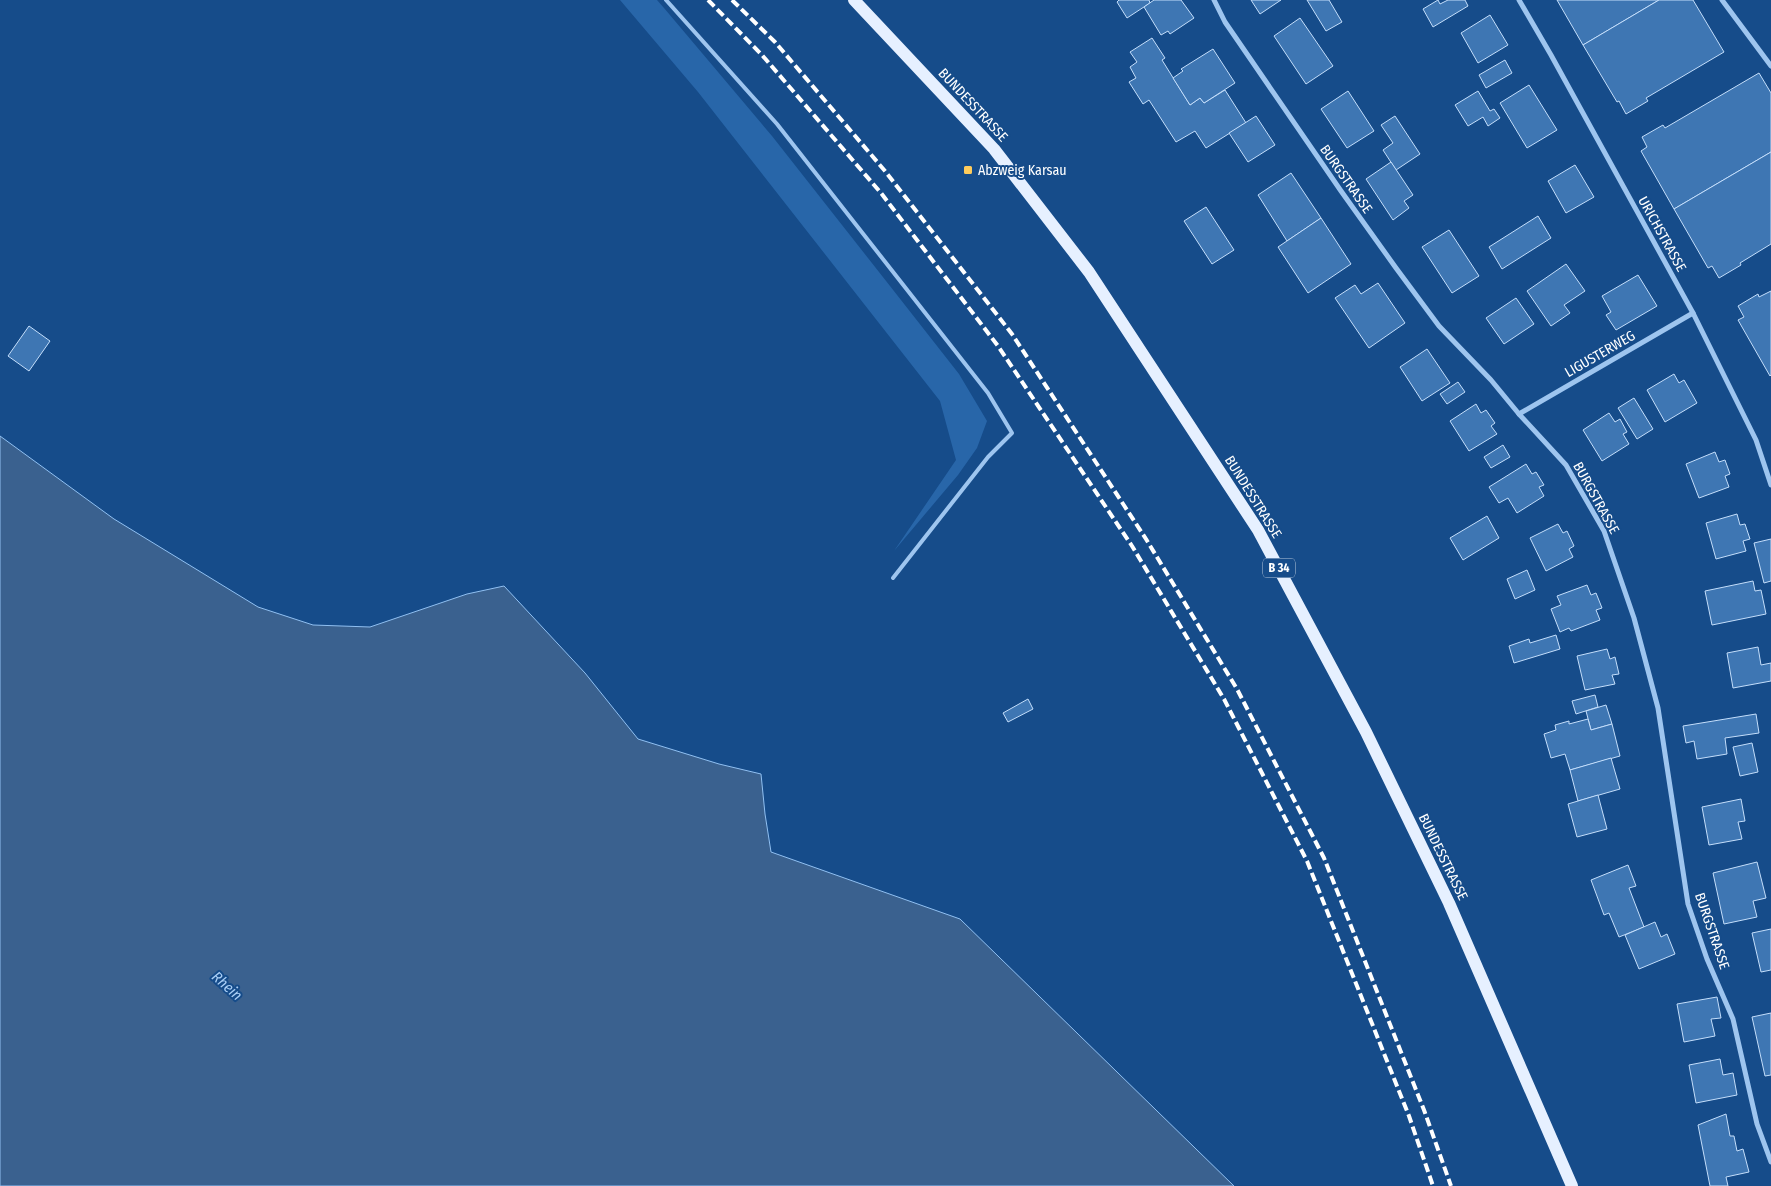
<svg xmlns="http://www.w3.org/2000/svg" width="1771" height="1186" font-family="'Fira Sans Condensed',sans-serif">
  <style>
    .green { fill: #2866a9 }
    .water { fill: #3a618f; stroke: #90c0f2 }
    .building { fill: #3e76b3; stroke: #c4defb }
    .lines { fill: none; stroke-linecap: round; stroke-linejoin: round }
    .lane { stroke: #9ec5ef; stroke-width: 4 }
    .street { stroke: #9ec5ef; stroke-width: 5 }
    .primary { stroke: #e6f0ff; stroke-width: 12 }
    .rail { stroke: #fff; stroke-width: 4; stroke-dasharray: 9 4; stroke-linecap: butt }
    .poi-dot { fill: #ffcc5c; stroke: #164c8a; stroke-width: 2 }
    .labels { text-anchor: middle; dominant-baseline: central; stroke-width: 4; stroke-linejoin: round; paint-order: stroke }
    .shield { fill: #164c8a; stroke: #b9c9dc; stroke-width: 1 }
    .shield-label { font-size: 12px; font-weight: bold; fill: #fff }
    .street-label { font-size: 14px; fill: #fff; stroke: #164c8a }
    .poi-label { font-size: 14px; fill: #fff; stroke: #164c8a; text-anchor: start }
    .water-label { font-size: 15px; font-style: italic; fill: #aacff6; stroke: #164c8a }
  </style>
  <rect width="100%" height="100%" fill="#164c8a"/>
  <!-- green -->
  <path class="green" d="M 620,0 L 657,0 L 664,8 L 772,136 L 890,286 L 959,374 L 987,421 L 977,448 L 958,475 L 894,551 L 956,460 L 940,401 L 698,92 Z"/>
  <!-- water -->
  <path class="water" d="M 0,436 L 114,519 L 258,607 L 313,625 L 370,627 L 467,594 L 504,586 L 585,673 L 638,739 L 719,764 L 761,774 L 765,814 L 771,852 L 960,919 L 1234,1186 L 0,1186 Z"/>
  <!-- building -->
  <g class="building">
    <path d="M 1119,0 L 1149,0 L 1150,3 L 1127,18 L 1117,2 Z"/>
    <path d="M 1154,0 L 1181,0 L 1194,18 L 1170,34 L 1168,31 L 1161,35 L 1144,7 Z"/>
    <path d="M 1251,0 L 1281,0 L 1260,14 Z"/>
    <path d="M 1307,0 L 1329,0 L 1342,22 L 1326,31 Z"/>
    <path d="M 1438,0 L 1440,4 L 1448,0 L 1465,0 L 1468,6 L 1433,27 L 1423,9 Z"/>
    <path d="M 1557,0 L 1659,0 L 1583,45 Z"/>
    <path d="M 1659,0 L 1693,0 L 1724,52 L 1646,98 L 1648,101 L 1626,114 L 1619,101 L 1617,102 L 1583,45 Z"/>
    <path d="M 1490,15 L 1508,45 L 1478,63 L 1461,33 Z"/>
    <path d="M 1300,18 L 1333,66 L 1306,84 L 1274,36 Z"/>
    <path d="M 1152,38 L 1165,58 L 1162,60 L 1190,105 L 1200,98 L 1204,103 L 1225,90 L 1246,123 L 1206,148 L 1195,131 L 1176,142 L 1149,100 L 1143,104 L 1129,82 L 1136,78 L 1130,67 L 1137,62 L 1130,52 Z"/>
    <path d="M 1213,49 L 1235,83 L 1204,103 L 1200,98 L 1190,105 L 1173,78 L 1183,71 L 1181,69 Z"/>
    <path d="M 1505,60 L 1512,73 L 1486,88 L 1479,75 Z"/>
    <path d="M 1759,73 L 1771,93 L 1771,152 L 1674,209 L 1641,151 L 1647,147 L 1642,137 L 1663,125 L 1665,128 Z"/>
    <path d="M 1529,85 L 1557,130 L 1527,148 L 1500,103 Z"/>
    <path d="M 1348,91 L 1374,131 L 1347,148 L 1321,109 Z"/>
    <path d="M 1478,91 L 1490,111 L 1494,109 L 1500,118 L 1488,126 L 1483,117 L 1468,126 L 1455,105 Z"/>
    <path d="M 1256,116 L 1275,145 L 1248,162 L 1229,133 Z"/>
    <path d="M 1395,116 L 1420,154 L 1396,170 L 1383,150 L 1393,143 L 1381,125 Z"/>
    <path d="M 1771,152 L 1771,244 L 1740,263 L 1741,265 L 1719,278 L 1712,266 L 1708,268 L 1674,209 Z"/>
    <path d="M 1391,162 L 1413,195 L 1404,201 L 1409,208 L 1393,220 L 1366,179 Z"/>
    <path d="M 1575,165 L 1594,197 L 1566,213 L 1548,181 Z"/>
    <path d="M 1291,173 L 1321,218 L 1287,241 L 1258,195 Z"/>
    <path d="M 1206,207 L 1234,250 L 1212,264 L 1184,221 Z"/>
    <path d="M 1538,216 L 1551,238 L 1502,269 L 1489,247 Z"/>
    <path d="M 1321,218 L 1351,264 L 1308,293 L 1278,247 Z"/>
    <path d="M 1449,230 L 1479,276 L 1452,293 L 1422,247 Z"/>
    <path d="M 1566,264 L 1585,291 L 1564,305 L 1570,313 L 1551,326 L 1527,291 Z"/>
    <path d="M 1638,275 L 1657,306 L 1616,330 L 1606,315 L 1611,312 L 1602,296 Z"/>
    <path d="M 1378,283 L 1405,323 L 1369,348 L 1335,298 L 1355,285 L 1361,294 Z"/>
    <path d="M 1771,291 L 1771,375 L 1770,376 L 1738,320 L 1744,317 L 1738,306 L 1758,294 L 1759,297 Z"/>
    <path d="M 1516,298 L 1534,324 L 1504,344 L 1486,318 Z"/>
    <path d="M 29,326 L 50,341 L 29,371 L 8,356 Z"/>
    <path d="M 1427,349 L 1450,383 L 1422,401 L 1400,367 Z"/>
    <path d="M 1674,374 L 1679,383 L 1684,380 L 1697,403 L 1665,422 L 1647,390 Z"/>
    <path d="M 1458,382 L 1465,392 L 1447,404 L 1440,394 Z"/>
    <path d="M 1634,398 L 1653,429 L 1637,439 L 1618,408 Z"/>
    <path d="M 1476,404 L 1481,413 L 1486,410 L 1495,423 L 1491,426 L 1497,434 L 1469,451 L 1450,421 Z"/>
    <path d="M 1609,413 L 1615,422 L 1620,419 L 1627,432 L 1623,434 L 1629,444 L 1602,461 L 1583,430 Z"/>
    <path d="M 1503,445 L 1510,457 L 1491,468 L 1484,457 Z"/>
    <path d="M 1715,452 L 1719,462 L 1725,460 L 1730,474 L 1725,476 L 1729,487 L 1699,498 L 1686,464 Z"/>
    <path d="M 1526,464 L 1532,474 L 1536,472 L 1544,485 L 1539,487 L 1544,496 L 1517,513 L 1508,498 L 1499,503 L 1489,487 Z"/>
    <path d="M 1737,514 L 1740,525 L 1745,524 L 1750,539 L 1743,541 L 1746,551 L 1716,559 L 1706,523 Z"/>
    <path d="M 1487,516 L 1499,538 L 1463,560 L 1450,538 Z"/>
    <path d="M 1558,524 L 1563,533 L 1567,531 L 1574,546 L 1569,549 L 1573,557 L 1546,571 L 1530,538 Z"/>
    <path d="M 1771,539 L 1771,581 L 1764,583 L 1754,543 Z"/>
    <path d="M 1527,570 L 1535,590 L 1515,599 L 1507,579 Z"/>
    <path d="M 1753,581 L 1755,591 L 1761,590 L 1766,614 L 1712,625 L 1705,591 Z"/>
    <path d="M 1587,585 L 1591,595 L 1596,593 L 1602,608 L 1596,610 L 1600,620 L 1571,631 L 1569,628 L 1560,632 L 1551,609 L 1561,605 L 1557,596 Z"/>
    <path d="M 1556,635 L 1560,649 L 1514,663 L 1509,646 L 1529,639 L 1530,643 Z"/>
    <path d="M 1758,647 L 1761,665 L 1771,663 L 1771,681 L 1733,688 L 1727,653 Z"/>
    <path d="M 1607,649 L 1610,659 L 1615,657 L 1619,674 L 1612,675 L 1615,684 L 1585,690 L 1577,656 Z"/>
    <path d="M 1595,695 L 1598,707 L 1576,714 L 1572,701 Z"/>
    <path d="M 1028,699 L 1033,709 L 1008,722 L 1003,713 Z"/>
    <path d="M 1606,705 L 1612,724 L 1591,730 L 1586,711 Z"/>
    <path d="M 1756,714 L 1759,733 L 1725,738 L 1727,754 L 1697,759 L 1694,741 L 1686,743 L 1683,726 Z"/>
    <path d="M 1588,719 L 1591,730 L 1612,724 L 1620,756 L 1570,770 L 1565,754 L 1551,758 L 1544,734 L 1556,730 L 1555,725 L 1569,721 L 1569,724 Z"/>
    <path d="M 1752,743 L 1758,772 L 1740,776 L 1733,747 Z"/>
    <path d="M 1611,758 L 1620,789 L 1578,801 L 1570,770 Z"/>
    <path d="M 1598,795 L 1607,829 L 1577,837 L 1568,804 Z"/>
    <path d="M 1741,799 L 1745,821 L 1738,822 L 1742,839 L 1709,845 L 1702,807 Z"/>
    <path d="M 1757,862 L 1766,898 L 1753,901 L 1757,917 L 1724,924 L 1713,873 Z"/>
    <path d="M 1628,865 L 1636,886 L 1629,888 L 1644,927 L 1619,937 L 1609,913 L 1604,915 L 1591,880 Z"/>
    <path d="M 1655,922 L 1661,937 L 1667,934 L 1675,954 L 1639,969 L 1625,935 Z"/>
    <path d="M 1771,929 L 1771,970 L 1761,972 L 1752,933 Z"/>
    <path d="M 1717,997 L 1721,1018 L 1711,1019 L 1715,1036 L 1684,1042 L 1677,1004 Z"/>
    <path d="M 1771,1013 L 1771,1075 L 1765,1076 L 1752,1017 Z"/>
    <path d="M 1720,1059 L 1723,1075 L 1733,1073 L 1737,1095 L 1696,1103 L 1689,1065 Z"/>
    <path d="M 1726,1114 L 1730,1136 L 1734,1136 L 1737,1151 L 1743,1149 L 1749,1172 L 1726,1177 L 1728,1186 L 1710,1186 L 1698,1125 Z"/>
  </g>
  <g class="lines">
    <!-- lane -->
    <path class="lane" d="M 666,0 L 777,124 L 988,393 L 1012,433 L 988,457 L 893,578"/>
    <!-- street -->
    <g class="street">
      <path d="M 1214,0 L 1225,22 L 1341,191 L 1396,268 L 1439,326 L 1491,380 L 1519,414 L 1566,465 L 1604,531 L 1634,618 L 1658,708 L 1688,904 L 1707,959 L 1733,1019 L 1757,1124 L 1771,1162"/>
      <path d="M 1519,0 L 1551,55 L 1693,313 L 1756,440 L 1771,485"/>
      <path d="M 1722,0 L 1771,66"/>
      <path d="M 1519,414 L 1693,313"/>
    </g>
    <!-- primary -->
    <path class="primary" d="M 854,0 L 994,149 L 1089,272 L 1258,530 L 1366,732 L 1449,903 L 1572,1186"/>
    <!-- rail -->
    <g class="rail">
      <path d="M 708,0 L 762,55 L 881,193 L 998,346 L 1132,546 L 1224,699 L 1307,861 L 1409,1116 L 1433,1186"/>
      <path d="M 732,0 L 775,42 L 885,171 L 1012,334 L 1146,539 L 1237,689 L 1324,858 L 1424,1110 L 1451,1186"/>
    </g>
  </g>
  <!-- markers -->
  <rect class="poi-dot" x="963" y="165" width="10" height="10" rx="2.5"/>
  <g class="labels">
    <!-- shield labels -->
    <rect class="shield" x="1263" y="558.5" width="32" height="19" rx="4"/>
    <g class="shield-label">
      <text x="1279" y="568">B 34</text>
    </g>
    <!-- street labels -->
    <g class="street-label">
      <text transform="translate(973 105) rotate(47)">BUNDESSTRASSE</text>
      <text transform="translate(1346 179) rotate(55)">BURGSTRASSE</text>
      <text transform="translate(1662 234) rotate(61)">URICHSTRASSE</text>
      <text transform="translate(1600 354) rotate(-30)">LIGUSTERWEG</text>
      <text transform="translate(1253 497) rotate(58)">BUNDESSTRASSE</text>
      <text transform="translate(1596 498) rotate(61)">BURGSTRASSE</text>
      <text transform="translate(1443 857) rotate(64)">BUNDESSTRASSE</text>
      <text transform="translate(1712 931) rotate(71)">BURGSTRASSE</text>
    </g>
    <!-- poi labels -->
    <g class="poi-label">
      <text x="978" y="170">Abzweig Karsau</text>
    </g>
    <!-- water labels -->
    <g class="water-label">
      <text transform="translate(227 986) rotate(42)">Rhein</text>
    </g>
  </g>
</svg>
